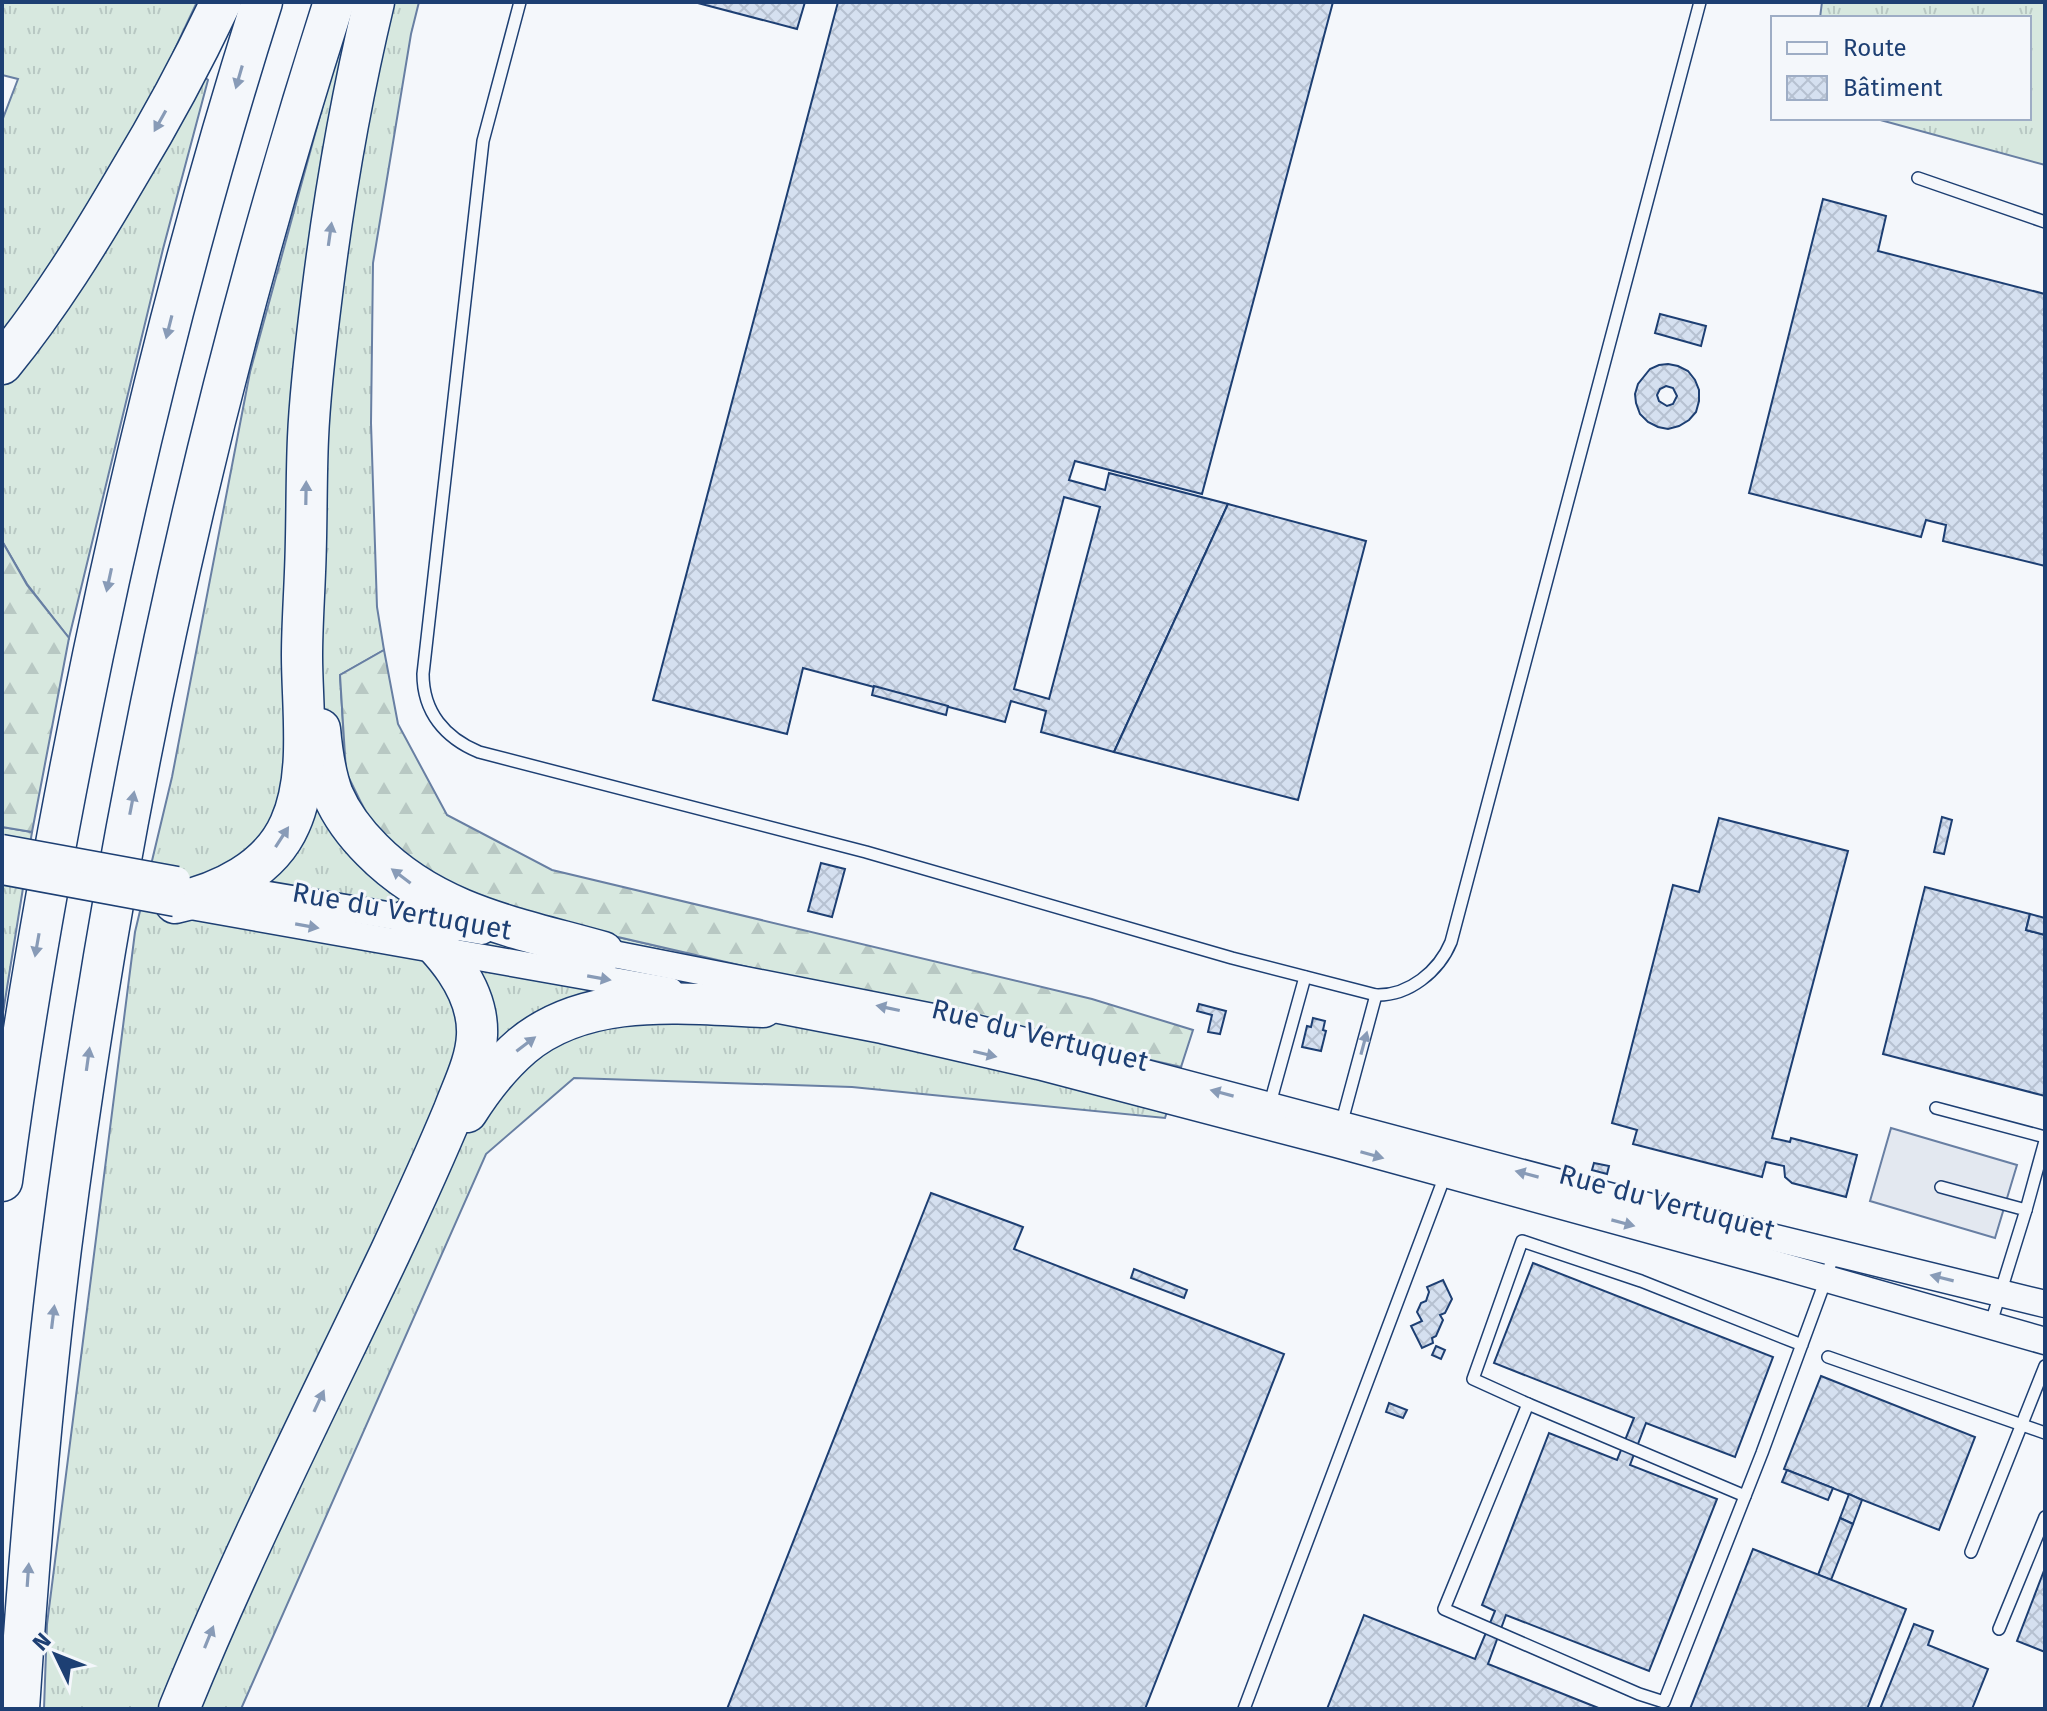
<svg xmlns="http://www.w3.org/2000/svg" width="2047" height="1711" font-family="'Fira Sans',sans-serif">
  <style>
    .grass { fill: url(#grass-tufts); stroke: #687fa3; stroke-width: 2 }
    .forest { fill: url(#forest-firs); stroke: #687fa3; stroke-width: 2 }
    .parking { fill: #e3e8f0; stroke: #687fa3; stroke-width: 2 }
    .building { fill: url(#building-cross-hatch); stroke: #1d3f73; stroke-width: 2; fill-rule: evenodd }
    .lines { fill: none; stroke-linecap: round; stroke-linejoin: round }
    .service-casing { stroke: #1d3f73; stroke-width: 14 }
    .tertiary-casing { stroke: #1d3f73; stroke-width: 29 }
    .motorway-casing { stroke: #1d3f73; stroke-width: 43 }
    .service { stroke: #f4f7fb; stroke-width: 11 }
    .tertiary { stroke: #f4f7fb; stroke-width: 26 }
    .motorway { stroke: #f4f7fb; stroke-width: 40 }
    .tertiary-bridge-casing { stroke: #1d3f73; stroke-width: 29; stroke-linecap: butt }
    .tertiary-bridge { stroke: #f4f7fb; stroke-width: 26 }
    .oneway { fill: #889bb7 }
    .labels { text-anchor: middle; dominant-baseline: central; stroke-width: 6; stroke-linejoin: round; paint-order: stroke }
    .street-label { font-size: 28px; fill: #1d3f73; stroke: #f4f7fb }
  </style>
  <defs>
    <pattern id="grass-tufts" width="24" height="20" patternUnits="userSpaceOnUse" patternTransform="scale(2)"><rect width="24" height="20" fill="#d7e8df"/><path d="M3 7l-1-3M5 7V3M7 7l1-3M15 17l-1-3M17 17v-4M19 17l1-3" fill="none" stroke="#b8c8c3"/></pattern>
    <pattern id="forest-firs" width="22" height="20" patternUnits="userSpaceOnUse" patternTransform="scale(2)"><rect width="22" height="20" fill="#d7e8df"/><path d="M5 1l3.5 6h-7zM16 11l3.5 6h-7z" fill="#b8c8c3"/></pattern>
    <pattern id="building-cross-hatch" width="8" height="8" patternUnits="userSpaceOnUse" patternTransform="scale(2)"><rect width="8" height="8" fill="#d5e0f0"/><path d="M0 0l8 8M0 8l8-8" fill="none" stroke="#b6c1d1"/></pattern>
  </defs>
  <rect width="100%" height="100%" fill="#f4f7fb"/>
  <!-- grass -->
  <g class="grass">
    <path d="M 2,2 L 197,2 L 173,53 L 208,80 L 163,249 L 69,638 L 27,584 L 2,541 L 2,121 L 18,79 L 2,75 Z"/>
    <path d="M 393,2 L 419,2 L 411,34 L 373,263 L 371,423 L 377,607 L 384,650 L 340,675 L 346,772 L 553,922 L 1181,1067 L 1165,1118 L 852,1087 L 574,1078 L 486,1154 L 241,1709 L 44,1709 L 47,1624 L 135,932 L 172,777 L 250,372 L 341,39 L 384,33 Z"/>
    <path d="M 1822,2 L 2045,2 L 2045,165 L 1873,118 L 2029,118 L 2029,18 L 1820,18 Z"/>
    <path d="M 2,827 L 32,832 L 2,1019 Z"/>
  </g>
  <!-- forest -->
  <g class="forest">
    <path d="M 2,541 L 27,585 L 69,638 L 32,832 L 2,827 Z"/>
    <path d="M 384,650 L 398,724 L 447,815 L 552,870 L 1092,999 L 1193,1030 L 1181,1067 L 553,922 L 483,900 L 427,873 L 371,823 L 346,772 L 340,675 Z"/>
  </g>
  <!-- parking -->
  <path class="parking" d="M 1891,1128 L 2017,1165 L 1995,1238 L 1870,1201 Z"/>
  <!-- building -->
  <g class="building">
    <path d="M 694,2 L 805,2 L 797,29 Z"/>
    <path d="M 838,2 L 1333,2 L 1202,494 L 1075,461 L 1069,480 L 1105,490 L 1109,473 L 1228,504 L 1114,752 L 1041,732 L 1046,711 L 1011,701 L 1005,722 L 803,668 L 787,734 L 653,700 ZM 1064,497 L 1100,507 L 1049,699 L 1014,689 Z"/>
    <path d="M 1823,199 L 1886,216 L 1878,251 L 2045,294 L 2045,566 L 1943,541 L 1946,525 L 1926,520 L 1921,537 L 1749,493 Z"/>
    <path d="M 1660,314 L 1706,326 L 1701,346 L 1655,333 Z"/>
    <path d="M 1668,364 L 1678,366 L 1688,371 L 1695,380 L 1699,390 L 1699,401 L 1696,412 L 1689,420 L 1679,426 L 1668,429 L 1658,427 L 1648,422 L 1640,414 L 1636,403 L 1635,394 L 1638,384 L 1650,369 L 1659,365 ZM 1666,386 L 1673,388 L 1677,396 L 1673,404 L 1667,406 L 1659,401 L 1657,395 L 1660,389 Z"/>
    <path d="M 1228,504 L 1366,541 L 1298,800 L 1114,752 Z"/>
    <path d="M 874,686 L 948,706 L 946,715 L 872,695 Z"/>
    <path d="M 1942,817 L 1952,820 L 1944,854 L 1934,852 Z"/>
    <path d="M 1719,818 L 1848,851 L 1772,1138 L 1790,1142 L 1791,1138 L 1857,1155 L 1846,1197 L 1792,1183 L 1785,1177 L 1784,1166 L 1766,1162 L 1762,1177 L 1633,1144 L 1637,1130 L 1612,1123 L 1673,885 L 1699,892 Z"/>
    <path d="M 821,863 L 845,869 L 832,917 L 808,911 Z"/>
    <path d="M 1925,887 L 2030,914 L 2026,930 L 2045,935 L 2045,1096 L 1883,1054 Z"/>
    <path d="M 2030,914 L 2045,918 L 2045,935 L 2026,930 Z"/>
    <path d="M 1199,1004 L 1226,1011 L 1220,1034 L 1208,1032 L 1212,1015 L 1197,1011 Z"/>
    <path d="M 1313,1018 L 1325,1021 L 1323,1030 L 1326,1031 L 1321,1051 L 1302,1047 L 1307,1026 L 1311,1027 Z"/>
    <path d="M 1594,1163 L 1609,1166 L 1607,1174 L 1592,1170 Z"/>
    <path d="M 931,1193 L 1023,1227 L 1014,1249 L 1284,1354 L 1145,1709 L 727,1709 Z"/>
    <path d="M 1533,1263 L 1773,1357 L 1735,1457 L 1646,1423 L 1630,1465 L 1717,1499 L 1649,1671 L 1506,1615 L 1488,1664 L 1601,1709 L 1327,1709 L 1364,1615 L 1475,1659 L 1495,1611 L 1482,1605 L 1549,1433 L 1617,1460 L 1634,1418 L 1494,1363 Z"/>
    <path d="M 1134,1269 L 1187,1290 L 1184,1298 L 1131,1278 Z"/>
    <path d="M 1443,1280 L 1452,1299 L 1445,1313 L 1440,1315 L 1443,1320 L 1436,1336 L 1432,1338 L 1433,1343 L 1422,1348 L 1411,1326 L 1422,1321 L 1417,1312 L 1421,1303 L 1426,1301 L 1429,1292 L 1427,1287 Z"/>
    <path d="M 1436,1346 L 1445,1350 L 1441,1359 L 1432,1355 Z"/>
    <path d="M 1821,1376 L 1975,1437 L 1939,1530 L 1784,1469 Z"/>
    <path d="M 1389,1403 L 1407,1410 L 1403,1418 L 1386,1412 Z"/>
    <path d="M 1787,1470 L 1833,1488 L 1828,1500 L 1782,1482 Z"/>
    <path d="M 1849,1494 L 1862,1500 L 1853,1524 L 1840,1518 Z"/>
    <path d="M 1840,1518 L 1853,1524 L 1831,1580 L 1818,1575 Z"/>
    <path d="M 1753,1549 L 1906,1609 L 1867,1709 L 1690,1709 Z"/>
    <path d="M 2045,1568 L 2045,1652 L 2017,1641 Z"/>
    <path d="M 1914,1624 L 1933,1631 L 1928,1645 L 1988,1669 L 1972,1709 L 1880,1709 Z"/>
  </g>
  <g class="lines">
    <defs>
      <g id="service">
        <path d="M 520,2 L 483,141 L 423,674 C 423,712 445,738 479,752 L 866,852 L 1232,958 L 1376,995 C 1409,996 1439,971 1451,942 L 1700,2"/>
        <path d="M 1918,178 L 2045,222"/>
        <path d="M 1269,1107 L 1305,977"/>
        <path d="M 1936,1108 L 2045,1137"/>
        <path d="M 1341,1125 L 1376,995"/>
        <path d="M 1941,1187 L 2026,1210 L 1990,1326"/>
        <path d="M 2026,1210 L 2045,1141"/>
        <path d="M 1802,1345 L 1641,1281 L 1522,1241 L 1473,1379 L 1528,1404 L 1444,1609 L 1639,1694 L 1664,1702 L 1762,1453 L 1826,1279 L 1834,1252"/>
        <path d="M 1828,1357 L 2045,1433"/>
        <path d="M 1528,1404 L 1745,1496"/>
        <path d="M 1971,1552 L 2045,1366"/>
        <path d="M 1999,1629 L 2045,1517"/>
        <path d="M 1244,1709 L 1446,1173"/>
      </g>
      <g id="tertiary">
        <path d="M 221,887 L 482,931"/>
        <path d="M 185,905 L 670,991"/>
        <path d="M 588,949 L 938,1018 L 1681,1215 L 2045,1304"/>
        <path d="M 748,1004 L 882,1030 L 1038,1066 L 1336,1144 L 1778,1265 L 2045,1341"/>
      </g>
      <g id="motorway">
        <path d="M 2,364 C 50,305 90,240 128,175 C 162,119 193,61 221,2"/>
        <path d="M 320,729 C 322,751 325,774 333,795 C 342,816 356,834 372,850 C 436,915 519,928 603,952"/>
        <path d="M 175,903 C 220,893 270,870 290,824 C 312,776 302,708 302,656 C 302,628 304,600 305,572 C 307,527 306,483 308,438 C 310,390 316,342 322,294 C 334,196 351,98 374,2"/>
        <path d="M 467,1112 C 482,1088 500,1065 522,1046 C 588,991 683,1004 763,1007"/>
        <path d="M 2,1181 C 25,1005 57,829 93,655 C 139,435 194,216 262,2"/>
        <path d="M 19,1709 C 29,1555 42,1401 61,1248 C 115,826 204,407 334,2"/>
        <path d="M 179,1709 C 242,1554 318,1404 390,1253 C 412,1206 434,1158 454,1110 C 463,1086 476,1061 477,1035 C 479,988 442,948 409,919"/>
      </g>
    </defs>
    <!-- service casing -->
    <use href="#service" class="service-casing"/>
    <!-- tertiary casing -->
    <use href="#tertiary" class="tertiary-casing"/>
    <!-- motorway casing -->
    <use href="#motorway" class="motorway-casing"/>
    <!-- service -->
    <use href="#service" class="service"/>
    <!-- tertiary -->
    <use href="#tertiary" class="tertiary"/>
    <!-- motorway -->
    <use href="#motorway" class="motorway"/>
    <defs>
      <g id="tertiary-bridge">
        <path d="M 2,848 L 177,880"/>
        <path d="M 2,871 L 175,903"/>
      </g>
    </defs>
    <!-- tertiary-bridge casing -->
    <use href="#tertiary-bridge" class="tertiary-bridge-casing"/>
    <!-- tertiary-bridge -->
    <use href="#tertiary-bridge" class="tertiary-bridge"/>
  </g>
  <!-- one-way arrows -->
  <defs><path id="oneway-solid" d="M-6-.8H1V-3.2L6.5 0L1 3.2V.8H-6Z" transform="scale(2)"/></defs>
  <g class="oneway">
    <use href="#oneway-solid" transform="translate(239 77) rotate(106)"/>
    <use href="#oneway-solid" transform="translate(160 121) rotate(119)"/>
    <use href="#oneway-solid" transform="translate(330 234) rotate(-82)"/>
    <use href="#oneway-solid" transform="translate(169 327) rotate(104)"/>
    <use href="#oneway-solid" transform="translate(306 493) rotate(-89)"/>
    <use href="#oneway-solid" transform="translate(109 580) rotate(102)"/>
    <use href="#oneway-solid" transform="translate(132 803) rotate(-79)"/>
    <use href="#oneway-solid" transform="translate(282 837) rotate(-57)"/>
    <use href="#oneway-solid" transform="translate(401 876) rotate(-143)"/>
    <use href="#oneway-solid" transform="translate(307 926) rotate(10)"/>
    <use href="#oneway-solid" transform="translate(37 945) rotate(100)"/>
    <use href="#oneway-solid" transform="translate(599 978) rotate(10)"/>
    <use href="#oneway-solid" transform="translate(888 1008) rotate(-168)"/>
    <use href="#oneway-solid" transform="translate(1364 1043) rotate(-75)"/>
    <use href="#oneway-solid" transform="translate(526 1044) rotate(-37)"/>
    <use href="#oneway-solid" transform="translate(985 1054) rotate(13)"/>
    <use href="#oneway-solid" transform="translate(88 1059) rotate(-82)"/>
    <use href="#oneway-solid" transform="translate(1222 1093) rotate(-165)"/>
    <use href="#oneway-solid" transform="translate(1372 1155) rotate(16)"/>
    <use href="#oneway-solid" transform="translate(1527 1174) rotate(-165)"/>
    <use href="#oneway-solid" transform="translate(1623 1223) rotate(15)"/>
    <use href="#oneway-solid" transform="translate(1942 1278) rotate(-166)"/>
    <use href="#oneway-solid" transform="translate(53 1317) rotate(-83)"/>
    <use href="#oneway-solid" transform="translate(319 1401) rotate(-65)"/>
    <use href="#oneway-solid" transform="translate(28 1575) rotate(-86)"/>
    <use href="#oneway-solid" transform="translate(209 1637) rotate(-68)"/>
  </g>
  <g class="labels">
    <!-- street labels -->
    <g class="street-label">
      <text transform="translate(402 911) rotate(10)">Rue du Vertuquet</text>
      <text transform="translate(1040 1035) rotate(14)">Rue du Vertuquet</text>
      <text transform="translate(1667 1202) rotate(15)">Rue du Vertuquet</text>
    </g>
  </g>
  <!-- border -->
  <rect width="2047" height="1711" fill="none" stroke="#1d3f73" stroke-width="8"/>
  <!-- legend -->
  <rect x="1771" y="16" width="260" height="104" fill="#f4f7fb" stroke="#9eadc5" stroke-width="2"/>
  <rect x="1787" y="42" width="40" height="12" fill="#f4f7fb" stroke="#9eadc5" stroke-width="2"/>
  <text x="1843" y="56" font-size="24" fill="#1d3f73">Route</text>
  <rect x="1787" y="76" width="40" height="24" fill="url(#building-cross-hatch)" stroke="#9eadc5" stroke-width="2"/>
  <text x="1843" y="96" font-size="24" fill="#1d3f73">Bâtiment</text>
  <!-- north arrow -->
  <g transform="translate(56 1655) rotate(313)" stroke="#f4f7fb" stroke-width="6" paint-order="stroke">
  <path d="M0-6L14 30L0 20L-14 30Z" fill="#1d3f73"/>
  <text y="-12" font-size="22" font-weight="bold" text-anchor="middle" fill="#1d3f73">N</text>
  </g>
</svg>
